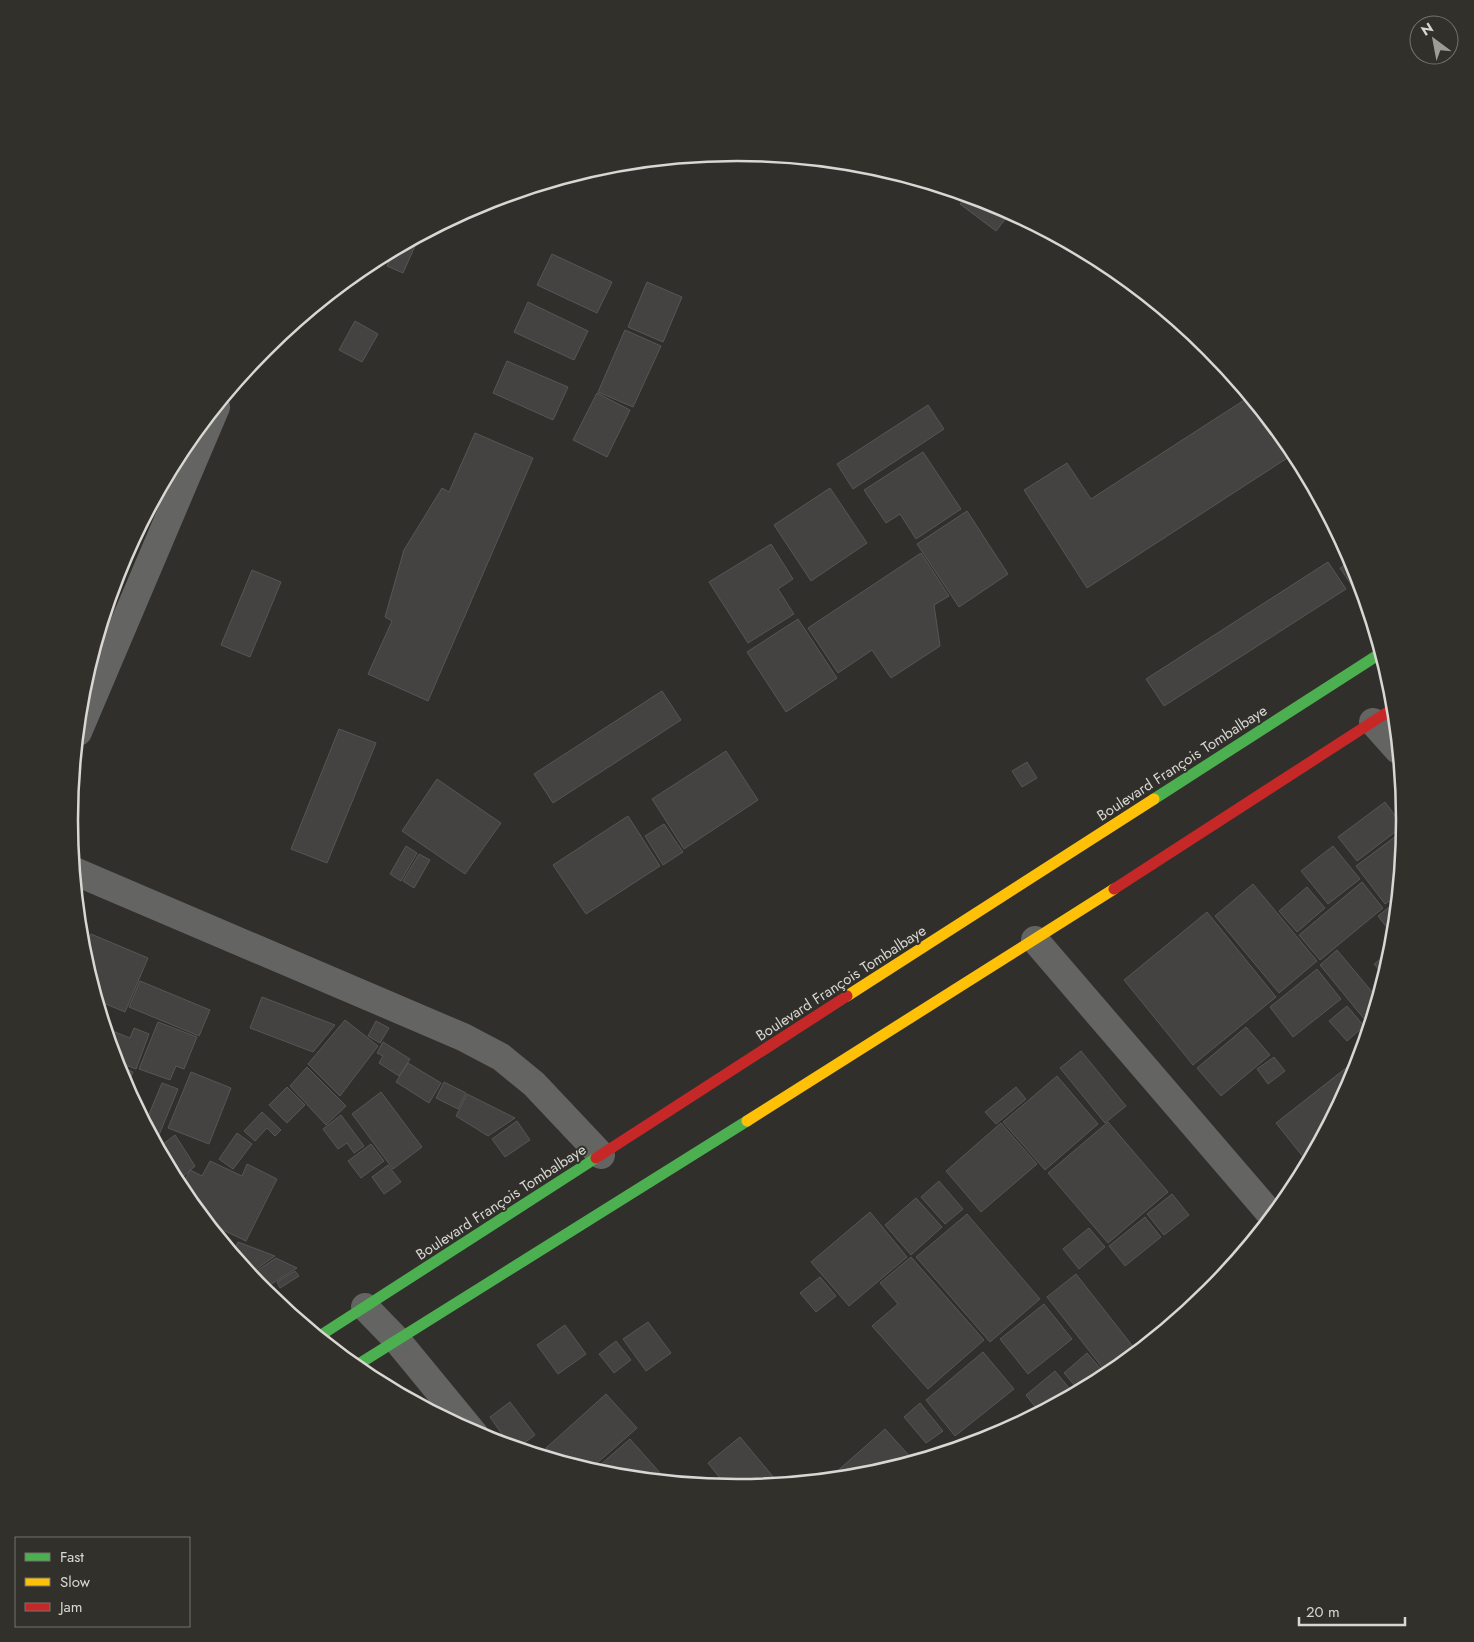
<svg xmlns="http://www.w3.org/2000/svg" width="1474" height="1642" font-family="Jost,sans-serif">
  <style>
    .building { fill: #444342; stroke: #575656 }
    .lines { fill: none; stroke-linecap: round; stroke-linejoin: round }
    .street { stroke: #646462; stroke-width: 28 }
    .fast { stroke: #4caf50; stroke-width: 11 }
    .slow { stroke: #ffc107; stroke-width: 11 }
    .jam { stroke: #c62828; stroke-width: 11 }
    .labels { text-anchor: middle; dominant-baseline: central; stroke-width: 4; stroke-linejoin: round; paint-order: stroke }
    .street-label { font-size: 15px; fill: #d8d7d3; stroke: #32302a }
    .rim { fill: none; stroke: #d8d7d3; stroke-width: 2.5 }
  </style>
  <rect width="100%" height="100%" fill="#302f2c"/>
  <!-- building -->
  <g class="building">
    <path d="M 967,196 L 993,204 L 1010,213 L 996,231 L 960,204 Z"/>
    <path d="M 419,237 L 403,273 L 387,266 L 394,250 Z"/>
    <path d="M 552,254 L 612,282 L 597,313 L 537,285 Z"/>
    <path d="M 647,282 L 682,297 L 663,342 L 628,327 Z"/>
    <path d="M 528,302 L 588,331 L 574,360 L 514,332 Z"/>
    <path d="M 355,321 L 378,334 L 362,362 L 339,350 Z"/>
    <path d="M 625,330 L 661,346 L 633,407 L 598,392 Z"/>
    <path d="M 507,361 L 568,387 L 553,420 L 493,393 Z"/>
    <path d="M 597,393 L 630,410 L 607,457 L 573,440 Z"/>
    <path d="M 1249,397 L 1295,453 L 1087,588 L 1024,490 L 1067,463 L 1091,499 Z"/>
    <path d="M 928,405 L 944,429 L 853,489 L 837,464 Z"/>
    <path d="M 475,433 L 533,458 L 428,701 L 368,674 L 392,621 L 385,617 L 404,550 L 442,488 L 449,492 Z"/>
    <path d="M 923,452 L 961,509 L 916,539 L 900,514 L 886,523 L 864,490 Z"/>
    <path d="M 830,488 L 867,543 L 811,581 L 774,525 Z"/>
    <path d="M 967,511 L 1008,574 L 959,607 L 917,544 Z"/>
    <path d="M 771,544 L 793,579 L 778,589 L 794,614 L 748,643 L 709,582 Z"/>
    <path d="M 921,553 L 949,596 L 934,605 L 940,646 L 891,678 L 872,650 L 838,673 L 808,628 Z"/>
    <path d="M 1352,561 L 1361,586 L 1355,590 L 1340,568 Z"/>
    <path d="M 1328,562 L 1346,589 L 1164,706 L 1146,679 Z"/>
    <path d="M 252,570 L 281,582 L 250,657 L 221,645 Z"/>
    <path d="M 798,619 L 837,678 L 786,712 L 747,652 Z"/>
    <path d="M 662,691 L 681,720 L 553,803 L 534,774 Z"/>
    <path d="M 339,729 L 376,743 L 327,863 L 291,849 Z"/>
    <path d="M 726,751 L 758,800 L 684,849 L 652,799 Z"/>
    <path d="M 1027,762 L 1037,778 L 1022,787 L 1012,771 Z"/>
    <path d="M 437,779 L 501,823 L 465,874 L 402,831 Z"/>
    <path d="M 1385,802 L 1403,826 L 1357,861 L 1338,837 Z"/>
    <path d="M 628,816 L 660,866 L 586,914 L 553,865 Z"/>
    <path d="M 664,824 L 683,852 L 663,865 L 645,836 Z"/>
    <path d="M 1404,830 L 1398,895 L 1385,904 L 1356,866 Z"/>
    <path d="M 406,846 L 417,853 L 401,881 L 390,874 Z"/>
    <path d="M 1333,846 L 1360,879 L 1328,904 L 1301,871 Z"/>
    <path d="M 419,854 L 430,860 L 414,888 L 403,881 Z"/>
    <path d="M 1362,882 L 1383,908 L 1320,960 L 1299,935 Z"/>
    <path d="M 1253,884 L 1317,961 L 1279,993 L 1215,916 Z"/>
    <path d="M 1307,887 L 1325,908 L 1297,932 L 1279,911 Z"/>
    <path d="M 1393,904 L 1397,909 L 1394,932 L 1392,934 L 1378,916 Z"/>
    <path d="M 1207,912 L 1276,997 L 1193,1065 L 1124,980 Z"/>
    <path d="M 91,934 L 148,958 L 125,1012 L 96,1000 L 82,954 Z"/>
    <path d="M 1337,950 L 1378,999 L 1374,1014 L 1365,1020 L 1320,965 Z"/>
    <path d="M 1393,950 L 1392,952 L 1385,977 L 1374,964 Z"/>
    <path d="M 1317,969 L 1341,999 L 1293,1037 L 1270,1007 Z"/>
    <path d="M 140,981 L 210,1010 L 199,1036 L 129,1007 Z"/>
    <path d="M 262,997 L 335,1025 L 313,1052 L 250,1028 Z"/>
    <path d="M 1347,1006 L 1364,1026 L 1347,1041 L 1329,1021 Z"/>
    <path d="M 345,1020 L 378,1046 L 340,1096 L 308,1064 Z"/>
    <path d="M 376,1021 L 389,1028 L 380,1043 L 368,1036 Z"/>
    <path d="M 158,1022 L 197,1037 L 184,1069 L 176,1066 L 170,1080 L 139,1069 Z"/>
    <path d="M 1246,1027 L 1270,1055 L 1221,1096 L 1197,1068 Z"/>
    <path d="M 105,1028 L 130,1038 L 134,1028 L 149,1034 L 136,1069 L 115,1061 Z"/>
    <path d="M 383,1042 L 410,1059 L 399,1076 L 379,1063 L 383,1056 L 377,1053 Z"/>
    <path d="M 1081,1051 L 1126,1106 L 1105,1123 L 1060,1068 Z"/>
    <path d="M 1274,1057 L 1285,1071 L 1268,1084 L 1257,1069 Z"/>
    <path d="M 1360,1057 L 1354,1077 L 1308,1163 L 1276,1123 Z"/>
    <path d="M 408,1063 L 441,1083 L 429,1103 L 396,1082 Z"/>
    <path d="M 116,1064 L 133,1072 L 126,1089 L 120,1076 Z"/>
    <path d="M 307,1067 L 346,1106 L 326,1125 L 290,1086 Z"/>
    <path d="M 191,1072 L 231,1088 L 209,1144 L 168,1128 Z"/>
    <path d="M 1057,1076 L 1098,1124 L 1045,1170 L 1003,1122 Z"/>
    <path d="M 444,1082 L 466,1093 L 458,1109 L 436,1098 Z"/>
    <path d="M 162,1083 L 178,1089 L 159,1135 L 148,1130 L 145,1124 Z"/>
    <path d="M 287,1087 L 305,1105 L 287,1123 L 269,1105 Z"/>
    <path d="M 1016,1087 L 1026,1099 L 996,1124 L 985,1112 Z"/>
    <path d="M 381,1092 L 422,1147 L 393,1169 L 352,1114 Z"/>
    <path d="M 467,1094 L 515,1118 L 488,1136 L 456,1116 Z"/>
    <path d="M 262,1112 L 281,1130 L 275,1136 L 267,1128 L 255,1141 L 244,1131 Z"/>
    <path d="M 341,1115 L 364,1146 L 354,1153 L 347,1143 L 338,1149 L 323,1129 Z"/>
    <path d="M 517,1121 L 530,1140 L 505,1157 L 492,1139 Z"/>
    <path d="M 1108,1122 L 1168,1192 L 1108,1243 L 1048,1173 Z"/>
    <path d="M 1001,1123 L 1037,1164 L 981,1212 L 946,1171 Z"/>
    <path d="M 237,1133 L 252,1144 L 233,1169 L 219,1159 Z"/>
    <path d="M 175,1135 L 195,1166 L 176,1183 L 158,1148 Z"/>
    <path d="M 371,1144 L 384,1161 L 361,1178 L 348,1161 Z"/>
    <path d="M 210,1161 L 242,1176 L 247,1164 L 277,1179 L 246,1241 L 206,1222 L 180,1191 L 190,1170 L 202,1176 Z"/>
    <path d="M 388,1165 L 401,1182 L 384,1194 L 372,1177 Z"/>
    <path d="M 939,1181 L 963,1209 L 945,1224 L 921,1197 Z"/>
    <path d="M 1172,1194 L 1189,1215 L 1164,1235 L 1147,1214 Z"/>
    <path d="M 916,1198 L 942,1227 L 911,1255 L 885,1225 Z"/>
    <path d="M 870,1212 L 907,1257 L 849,1306 L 811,1262 Z"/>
    <path d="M 967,1214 L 1040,1299 L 990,1342 L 916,1257 Z"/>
    <path d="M 1145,1217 L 1161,1237 L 1125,1266 L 1109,1246 Z"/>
    <path d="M 1089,1228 L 1105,1247 L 1079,1269 L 1063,1249 Z"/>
    <path d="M 238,1242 L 275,1256 L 249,1274 L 232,1254 Z"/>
    <path d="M 911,1257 L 984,1340 L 928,1389 L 872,1326 L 898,1304 L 880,1283 Z"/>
    <path d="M 276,1258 L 297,1268 L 265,1288 L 255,1272 Z"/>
    <path d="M 295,1271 L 299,1276 L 280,1288 L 277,1282 Z"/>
    <path d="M 1076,1274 L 1138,1353 L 1109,1376 L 1047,1297 Z"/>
    <path d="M 820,1277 L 836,1296 L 816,1312 L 800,1293 Z"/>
    <path d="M 1044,1304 L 1072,1339 L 1028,1374 L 1000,1339 Z"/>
    <path d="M 648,1322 L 671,1353 L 646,1371 L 623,1339 Z"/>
    <path d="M 565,1325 L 586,1354 L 558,1374 L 537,1345 Z"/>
    <path d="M 616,1341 L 631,1360 L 614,1373 L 599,1354 Z"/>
    <path d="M 983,1352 L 1014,1389 L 955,1436 L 926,1400 Z"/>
    <path d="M 1087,1353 L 1108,1377 L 1089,1387 L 1084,1382 L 1077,1388 L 1064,1373 Z"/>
    <path d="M 1055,1371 L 1075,1395 L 1040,1413 L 1026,1395 Z"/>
    <path d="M 606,1394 L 637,1428 L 588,1471 L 558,1462 L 546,1448 Z"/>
    <path d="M 510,1402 L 535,1435 L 516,1449 L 511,1447 L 490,1417 Z"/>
    <path d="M 920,1403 L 943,1431 L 926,1443 L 904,1417 Z"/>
    <path d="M 1033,1410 L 1037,1415 L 1016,1426 Z"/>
    <path d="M 885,1429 L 914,1461 L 867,1476 L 826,1481 Z"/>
    <path d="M 740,1437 L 780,1485 L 737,1489 L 719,1487 L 724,1483 L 708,1463 Z"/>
    <path d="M 630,1439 L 661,1474 L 652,1481 L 606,1476 L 592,1472 Z"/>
  </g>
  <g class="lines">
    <!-- street -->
    <g class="street">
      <path d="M 1373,722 L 1398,750"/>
      <path d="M 78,732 L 216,407"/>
      <path d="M 74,871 L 463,1037 L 501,1057 L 534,1084 L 601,1155"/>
      <path d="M 1035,940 L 1273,1217"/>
      <path d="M 365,1307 L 396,1339 L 475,1435"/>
    </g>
    <!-- fast -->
    <g class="fast">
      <path d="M 1154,799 L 1381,653"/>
      <path d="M 318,1337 L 596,1158"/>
      <path d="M 354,1367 L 747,1121"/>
    </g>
    <!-- slow -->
    <g class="slow">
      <path d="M 847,996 L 1154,799"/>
      <path d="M 747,1121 L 1114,889"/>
    </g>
    <!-- jam -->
    <g class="jam">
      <path d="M 1114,889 L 1394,708"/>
      <path d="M 596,1158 L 847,996"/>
    </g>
  </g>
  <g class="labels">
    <!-- street labels -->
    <g class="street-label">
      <text transform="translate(1182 763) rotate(-33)">Boulevard François Tombalbaye</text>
      <text transform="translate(841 983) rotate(-33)">Boulevard François Tombalbaye</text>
      <text transform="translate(501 1202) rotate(-33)">Boulevard François Tombalbaye</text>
    </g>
  </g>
  <!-- crop -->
  <path d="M0 0H1474V1642H0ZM78 820a659 659 0 1 1 1318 0a659 659 0 1 1-1318 0Z" fill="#32302a" fill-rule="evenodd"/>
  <path class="rim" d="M78 820a659 659 0 1 1 1318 0a659 659 0 1 1-1318 0Z"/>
  <!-- legend -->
  <rect x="15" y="1537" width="175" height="90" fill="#32302a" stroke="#74736e"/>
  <rect x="25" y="1553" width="25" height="8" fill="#4caf50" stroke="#74736e"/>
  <text x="60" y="1562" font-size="15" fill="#d8d7d3">Fast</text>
  <rect x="25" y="1578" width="25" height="8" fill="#ffc107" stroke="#74736e"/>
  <text x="60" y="1587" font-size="15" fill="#d8d7d3">Slow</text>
  <rect x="25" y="1603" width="25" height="8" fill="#c62828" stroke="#74736e"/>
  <text x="60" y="1612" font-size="15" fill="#d8d7d3">Jam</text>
  <!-- north arrow -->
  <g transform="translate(1434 40) rotate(328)"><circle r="24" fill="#32302a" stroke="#74736e"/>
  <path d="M0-4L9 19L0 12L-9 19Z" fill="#9d9c99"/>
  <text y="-8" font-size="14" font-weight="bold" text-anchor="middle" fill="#d8d7d3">N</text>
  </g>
  <!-- scale -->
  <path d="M1299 1617v8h106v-8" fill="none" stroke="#d8d7d3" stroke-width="2.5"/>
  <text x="1306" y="1617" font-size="15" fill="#d8d7d3" stroke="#32302a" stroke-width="4" paint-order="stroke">20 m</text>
</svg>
